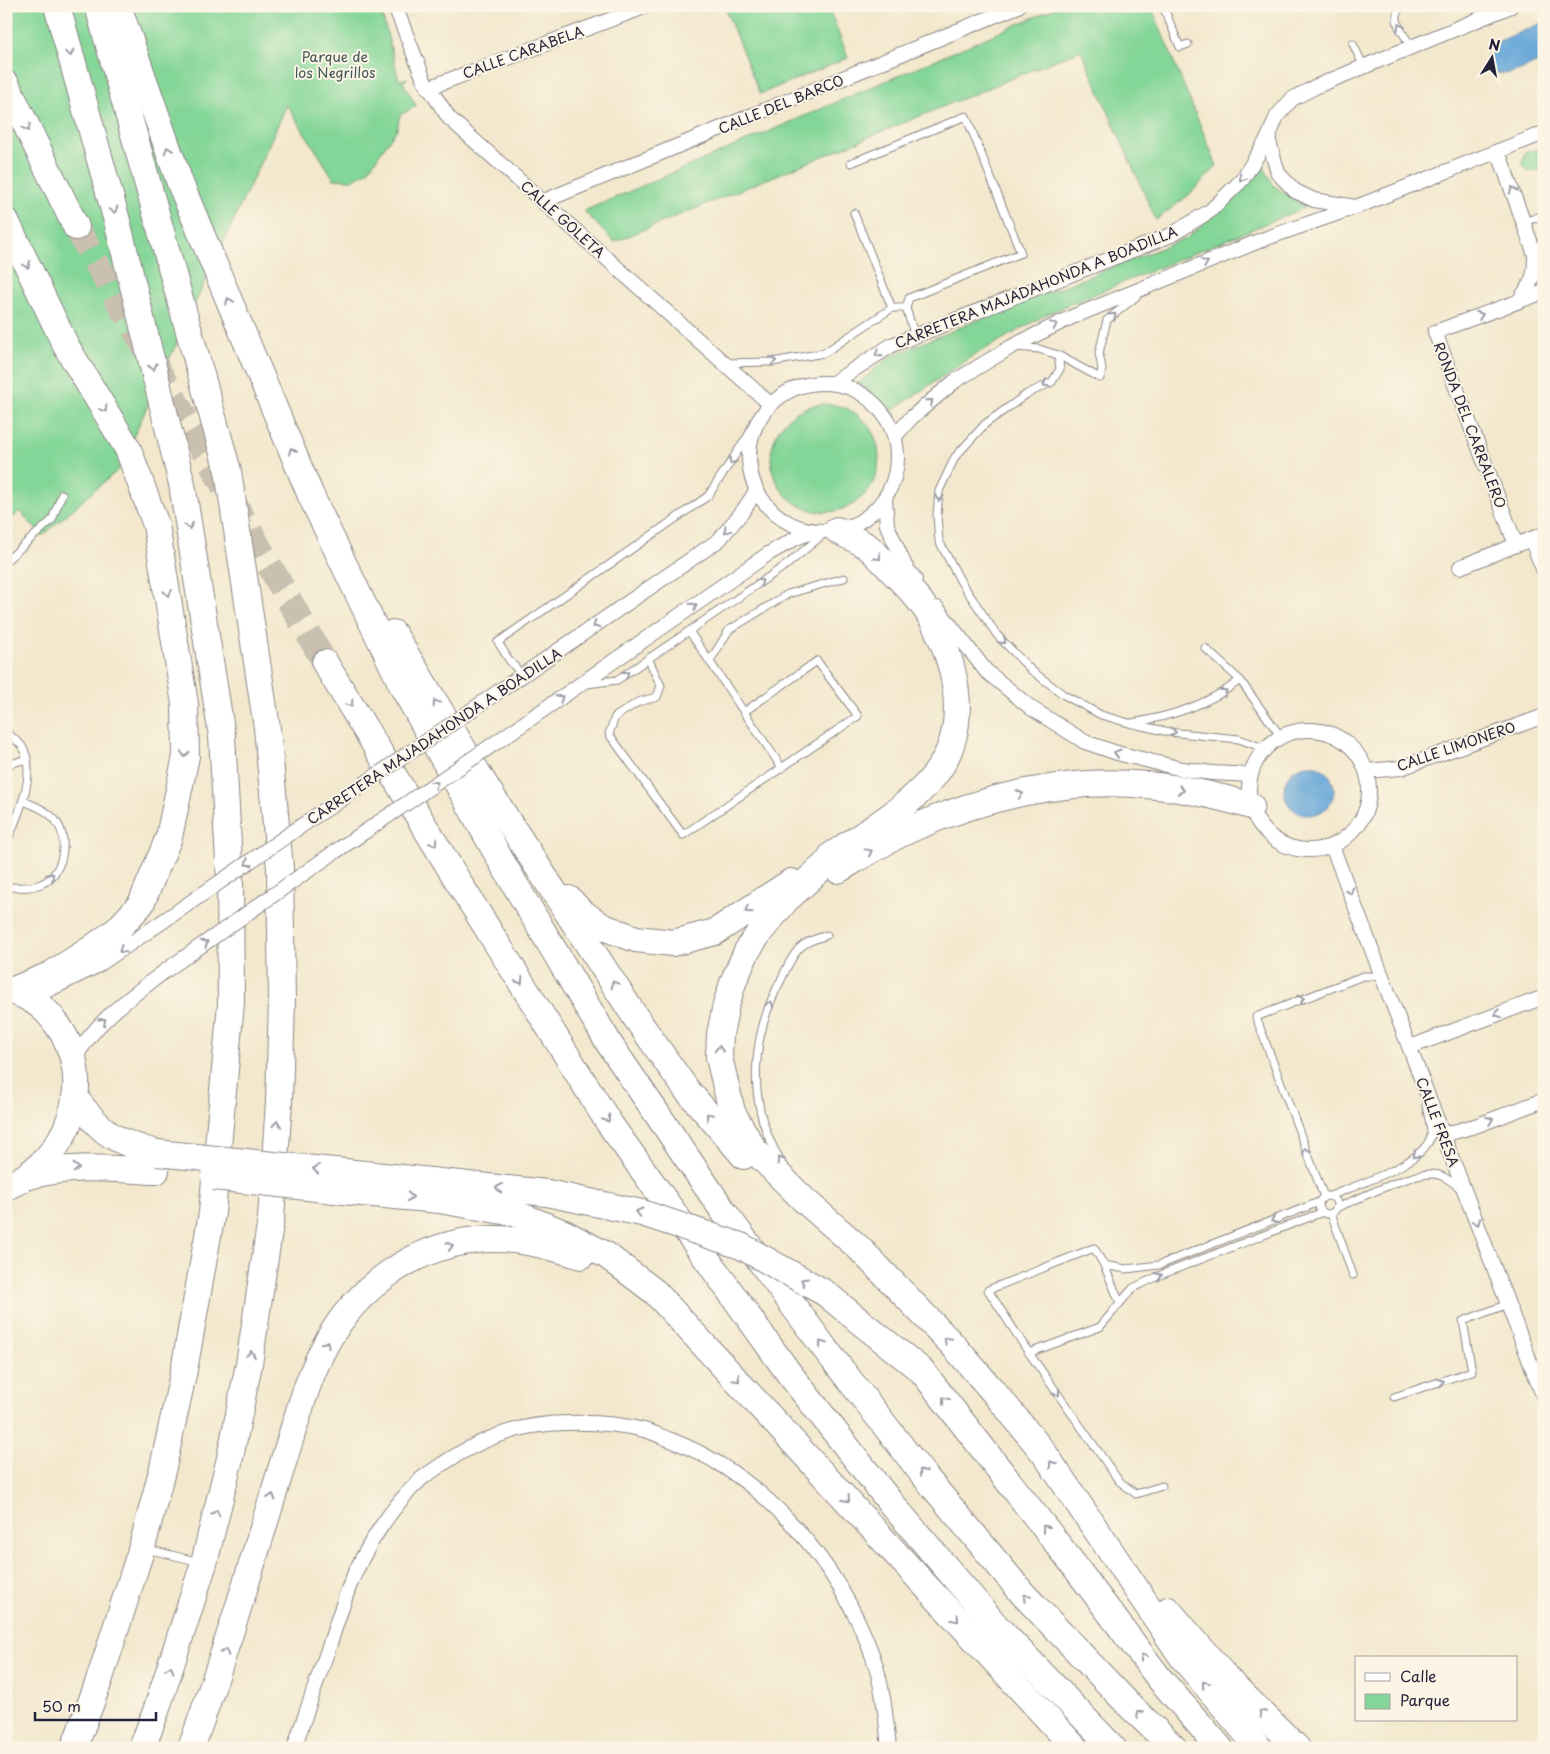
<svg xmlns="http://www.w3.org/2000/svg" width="1550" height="1754" font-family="'Playpen Sans',sans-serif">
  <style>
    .green { fill: #83d697; stroke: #527c69 }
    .water { fill: #65a6d8; stroke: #44648a }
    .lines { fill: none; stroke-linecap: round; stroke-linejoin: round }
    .highway-tunnel { stroke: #c9c0b0; stroke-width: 26; stroke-dasharray: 26 13; stroke-linecap: butt }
    .lane-casing { stroke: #8a8584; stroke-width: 9 }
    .street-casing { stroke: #8a8584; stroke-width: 16 }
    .highway-casing { stroke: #8a8584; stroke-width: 28 }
    .lane { stroke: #fff; stroke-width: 7 }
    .street { stroke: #fff; stroke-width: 14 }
    .highway { stroke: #fff; stroke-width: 26 }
    .street-bridge-casing { stroke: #8a8584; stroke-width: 16; stroke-linecap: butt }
    .highway-bridge-casing { stroke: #8a8584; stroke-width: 28; stroke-linecap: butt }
    .street-bridge { stroke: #fff; stroke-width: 14 }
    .highway-bridge { stroke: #fff; stroke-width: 26 }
    .oneway { stroke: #9c9ca7 }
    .labels { text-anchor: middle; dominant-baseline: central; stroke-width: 4; stroke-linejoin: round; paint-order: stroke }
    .street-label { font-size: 14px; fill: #22223b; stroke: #fcf5e5 }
    .park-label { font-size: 14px; fill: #3f5857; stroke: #fcf5e5 }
  </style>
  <rect width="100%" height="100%" fill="#fcf5e5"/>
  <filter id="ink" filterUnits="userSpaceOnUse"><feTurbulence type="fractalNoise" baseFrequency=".02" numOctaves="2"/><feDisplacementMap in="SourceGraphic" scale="10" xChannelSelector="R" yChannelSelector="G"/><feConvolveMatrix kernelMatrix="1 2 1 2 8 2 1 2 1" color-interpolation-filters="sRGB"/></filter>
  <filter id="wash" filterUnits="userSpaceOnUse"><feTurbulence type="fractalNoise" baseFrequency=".0096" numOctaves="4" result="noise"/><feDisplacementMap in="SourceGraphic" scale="20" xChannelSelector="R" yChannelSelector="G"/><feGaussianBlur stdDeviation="1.12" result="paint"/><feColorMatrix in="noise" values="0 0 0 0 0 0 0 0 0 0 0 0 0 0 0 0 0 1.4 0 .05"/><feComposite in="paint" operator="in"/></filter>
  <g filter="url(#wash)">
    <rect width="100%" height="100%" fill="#f3e8cd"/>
    <!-- green -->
    <g class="green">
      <path d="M 6,6 L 380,6 L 399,80 L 408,78 L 403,82 L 416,106 L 400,115 L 397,129 L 367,172 L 351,180 L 334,179 L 287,105 L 118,470 L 42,536 L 20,511 L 6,524 Z"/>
      <path d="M 724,6 L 828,6 L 848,58 L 760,94 Z"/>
      <path d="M 1060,6 L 1077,6 L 1078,8 L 1083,6 L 1151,6 L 1217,166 L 1190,194 L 1156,220 L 1081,50 L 614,242 L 584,211 Z"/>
      <path d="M 1544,147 L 1544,168 L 1532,172 L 1527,170 L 1522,164 L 1525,153 Z"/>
      <path d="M 1262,164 L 1274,186 L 1306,207 L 1049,313 L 971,357 L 890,412 L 859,383 L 889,357 L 978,320 L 1187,238 L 1229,202 Z"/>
      <circle cx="825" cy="458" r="54"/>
    </g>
    <!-- water -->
    <g class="water">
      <path d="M 1544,22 L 1544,59 C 1525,67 1492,89 1486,57 L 1490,46 L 1495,43 Z"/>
      <circle cx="1309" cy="790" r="25"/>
    </g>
  </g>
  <g filter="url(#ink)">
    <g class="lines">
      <!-- highway-tunnel -->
      <path class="highway-tunnel" d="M 76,227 L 325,663"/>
      <defs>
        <g id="lane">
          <path d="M 1163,6 L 1180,47 L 1188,44"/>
          <path d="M 1401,6 L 1399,7 C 1392,23 1403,33 1412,47"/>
          <path d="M 1353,44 L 1364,67"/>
          <path d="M 851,163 L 966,116 L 1021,253 L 909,298 L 906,308"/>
          <path d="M 854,213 L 892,308 L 906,308 L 915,336"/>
          <path d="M 1524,222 L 1544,215"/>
          <path d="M 1544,269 L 1535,273 L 1544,274"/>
          <path d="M 1016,347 L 1039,349 L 1058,355 L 1060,369 L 1052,382 L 1027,394 L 985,424 L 955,457 L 939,491 L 937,516 L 939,541 L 961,582 L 997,635 L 1031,670 L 1064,695 L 1101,715 L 1129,723 L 1169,732 L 1239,739 L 1266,749"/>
          <path d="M 1058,355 L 1100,378 L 1102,369 L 1099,353 L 1107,320 L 1137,296"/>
          <path d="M 725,363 L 772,362 L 824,353 L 892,308"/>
          <path d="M 6,561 L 52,520 L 62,494"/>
          <path d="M 1205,648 L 1240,680 L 1281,737"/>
          <path d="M 648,658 L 661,686 L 657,697 L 638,702 L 615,717 L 609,734 L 683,835 L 858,716 L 817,661 L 744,712 L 689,631"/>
          <path d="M 710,661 L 729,630 L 788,594 L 844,578"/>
          <path d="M 523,676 L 509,660 L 498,642 L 708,496 L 755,425"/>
          <path d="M 587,684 L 617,680 L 789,563 L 827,531"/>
          <path d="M 744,712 L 782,768"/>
          <path d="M 1132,723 C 1172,716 1208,705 1240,680"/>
          <path d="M 6,732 C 11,737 20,742 23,748 C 38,775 16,819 6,845"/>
          <path d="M 6,765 L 27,759"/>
          <path d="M 6,887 C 17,887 30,889 41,884 C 63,875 70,840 56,821 C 49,811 34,805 23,801"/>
          <path d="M 781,1161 C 745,1104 751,1035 782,978 C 787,967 793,953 802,946 C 809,940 819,938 827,935"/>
          <path d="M 1330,1196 C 1356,1185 1423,1165 1431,1136 C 1432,1129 1427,1112 1426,1105"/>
          <circle cx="1328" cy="1205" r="9"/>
          <path d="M 1324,1197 L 1256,1017 L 1363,976 L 1382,976"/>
          <path d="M 1336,1208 C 1359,1199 1410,1173 1432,1174 C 1443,1174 1452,1182 1460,1188"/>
          <path d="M 1331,1213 L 1353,1275"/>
          <path d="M 1094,1248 L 1104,1265 L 1120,1303 L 1100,1327 L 1029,1353 L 988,1290 Z"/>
          <path d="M 1104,1265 L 1126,1269 L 1159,1265 L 1319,1202"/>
          <path d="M 1120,1303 L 1133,1288 L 1163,1274 L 1323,1212"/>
          <path d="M 1029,1353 L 1119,1481 L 1136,1494 L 1162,1486"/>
          <path d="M 1394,1397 L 1472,1371 L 1463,1321 L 1508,1304"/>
          <path d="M 147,1549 L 200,1562"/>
        </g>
        <g id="street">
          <path d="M 395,6 L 424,80 L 449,118 L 770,404"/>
          <path d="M 428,88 L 647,6"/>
          <path d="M 1268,138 L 1278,173 L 1295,191 L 1314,200 L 1355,207"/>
          <path d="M 1498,151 L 1535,255 C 1535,279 1532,281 1519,301"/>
          <path d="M 544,201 L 1018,6"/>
          <circle cx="823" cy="457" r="74"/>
          <path d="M 833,383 L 892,345 L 1171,235 L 1210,211 L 1242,180 L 1268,138 L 1277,116 L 1292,99 L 1317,86 L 1511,6"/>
          <path d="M 895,436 L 912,417 L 955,381 L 1011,347 L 1072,317 L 1264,239 L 1356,207 L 1544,133"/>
          <path d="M 885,499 L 887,525 L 905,566 L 915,579"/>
          <path d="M 1531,539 L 1544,571"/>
          <path d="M 1516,545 L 1435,332 L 1544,292"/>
          <path d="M 1460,567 L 1544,534"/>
          <path d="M 937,608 L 986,671 L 1031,708 L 1085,742 L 1117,753 L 1182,769 L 1212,773 L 1251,775"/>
          <path d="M 495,694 L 719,540 L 743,511 L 756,491"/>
          <path d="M 520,726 L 768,554 L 796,538 L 815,531"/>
          <circle cx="1309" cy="790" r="60"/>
          <path d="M 1366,771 L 1401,768 L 1544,716"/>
          <path d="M 317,815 L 342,799"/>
          <path d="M 1332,846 L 1544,1398"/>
          <path d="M 336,851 L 366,831"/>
          <path d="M 30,999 L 97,966 L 162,922"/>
          <path d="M 1410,1047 L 1544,997"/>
          <path d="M 74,1060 C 95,1021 130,998 165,971"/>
          <path d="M 1443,1135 L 1478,1125 L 1544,1100"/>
          <path d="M 294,1748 C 306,1714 317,1680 329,1647 C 335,1627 342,1607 349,1587 C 364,1549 391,1507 421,1479 C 427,1474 434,1470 441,1465 C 479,1439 521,1423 567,1423 C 593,1422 619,1424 644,1430 C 653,1432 662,1437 671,1440 C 766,1477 839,1563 873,1657 C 883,1686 886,1718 889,1748"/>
        </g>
        <g id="highway">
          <path d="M 57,6 L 117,221 L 182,484 L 222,736 L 230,880 L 231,1003 L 212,1213 L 184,1370 L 163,1467 L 142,1547 L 99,1681 L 74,1748"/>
          <path d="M 98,6 L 228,471 L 267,728 L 280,868 L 282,1000 L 279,1102 L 271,1218 L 249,1364 L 230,1458 L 204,1563 L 156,1711 L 142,1748"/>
          <path d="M 118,6 L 180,183 L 311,496 L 404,689 L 504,866 L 610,1045 L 724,1212 L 823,1346 L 922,1473 L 1023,1594 L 1130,1706 L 1174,1748"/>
          <path d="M 6,84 L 76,227"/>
          <path d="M 6,221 L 66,346 L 128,449 L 156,525 L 185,704 L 186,756 L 169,837 L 141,904 L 117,930 L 91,949 L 50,975 L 11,991"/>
          <path d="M 393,633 L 488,790 L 636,1018 L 686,1089 L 744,1156"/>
          <path d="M 325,663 L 464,891 L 609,1123 L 788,1372 L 890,1502 L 997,1627 L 1113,1748"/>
          <path d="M 847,845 L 786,900 L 759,933 L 747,951 L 734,980 L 726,1005 L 720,1034 L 719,1057 L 732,1112 L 754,1150 L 804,1200 L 859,1248 L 953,1345 L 1004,1404 L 1044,1453 L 1183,1658 L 1259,1748"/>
          <path d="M 832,855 C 866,833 919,801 941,766 C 969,721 956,665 933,621 C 923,602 907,586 892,571 C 884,563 876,553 868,547 C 858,540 847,536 837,530"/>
          <path d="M 838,870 C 862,856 886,840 911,829 C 983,797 1068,777 1147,785 C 1182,788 1218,796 1251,806"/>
          <path d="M 569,899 L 580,911 L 603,927 L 636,939 L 673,943 L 715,932 L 791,882"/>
          <path d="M 6,990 C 26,994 44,1006 56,1023 C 99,1080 69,1161 6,1187"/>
          <path d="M 75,1098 C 103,1134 113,1141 157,1153"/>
          <path d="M 364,1174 L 547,1193"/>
          <path d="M 29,1176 C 71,1164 112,1169 156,1171"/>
          <path d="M 362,1193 L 439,1200 L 514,1213 L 564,1233 L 606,1255 L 655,1292 L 1075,1748"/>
          <path d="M 858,1320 L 922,1371 L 1070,1560 L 1159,1678 L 1220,1748"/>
          <path d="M 1168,1610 L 1228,1680 L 1297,1748"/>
          <path d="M 191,1748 C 218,1674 241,1600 264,1525 C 274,1492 284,1460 294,1427 C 303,1398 312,1369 327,1342 C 357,1288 414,1246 477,1240 C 513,1236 548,1245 581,1256"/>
        </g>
      </defs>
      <!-- lane casing -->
      <use href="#lane" class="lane-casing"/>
      <!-- street casing -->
      <use href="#street" class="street-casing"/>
      <!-- highway casing -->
      <use href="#highway" class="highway-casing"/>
      <!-- lane -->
      <use href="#lane" class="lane"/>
      <!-- street -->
      <use href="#street" class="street"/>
      <!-- highway -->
      <use href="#highway" class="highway"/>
      <defs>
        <g id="street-bridge">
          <path d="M 342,799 L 495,694"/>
          <path d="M 366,831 L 520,726"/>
          <path d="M 162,922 L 317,815"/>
          <path d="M 165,971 L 336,851"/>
        </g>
        <g id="highway-bridge">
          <path d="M 157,1153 L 364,1174"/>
          <path d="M 214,1177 L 362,1193"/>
          <path d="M 547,1193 L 642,1213 L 741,1246 L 825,1293 L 858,1320"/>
        </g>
      </defs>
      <!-- street-bridge casing -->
      <use href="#street-bridge" class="street-bridge-casing"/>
      <!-- highway-bridge casing -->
      <use href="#highway-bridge" class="highway-bridge-casing"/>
      <!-- street-bridge -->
      <use href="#street-bridge" class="street-bridge"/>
      <!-- highway-bridge -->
      <use href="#highway-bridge" class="highway-bridge"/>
    </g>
    <!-- one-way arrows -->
    <defs><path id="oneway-chevron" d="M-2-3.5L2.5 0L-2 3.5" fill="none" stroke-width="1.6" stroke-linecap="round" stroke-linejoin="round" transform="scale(1.25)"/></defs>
    <g class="oneway">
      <use href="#oneway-chevron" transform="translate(1400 27) rotate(-117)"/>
      <use href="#oneway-chevron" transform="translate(70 53) rotate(74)"/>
      <use href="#oneway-chevron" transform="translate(27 128) rotate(64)"/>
      <use href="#oneway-chevron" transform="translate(168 150) rotate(-109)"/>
      <use href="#oneway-chevron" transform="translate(1242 178) rotate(128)"/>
      <use href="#oneway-chevron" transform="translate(1513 190) rotate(-110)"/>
      <use href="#oneway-chevron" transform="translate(114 210) rotate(74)"/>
      <use href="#oneway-chevron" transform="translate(1205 263) rotate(-22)"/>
      <use href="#oneway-chevron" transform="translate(27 265) rotate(65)"/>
      <use href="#oneway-chevron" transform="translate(229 301) rotate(-113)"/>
      <use href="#oneway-chevron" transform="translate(1480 315) rotate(-20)"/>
      <use href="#oneway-chevron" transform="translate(1113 316) rotate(-44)"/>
      <use href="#oneway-chevron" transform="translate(1054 325) rotate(-26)"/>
      <use href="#oneway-chevron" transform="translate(878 354) rotate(147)"/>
      <use href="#oneway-chevron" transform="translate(773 361) rotate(-6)"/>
      <use href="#oneway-chevron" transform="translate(153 367) rotate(76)"/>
      <use href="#oneway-chevron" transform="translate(1046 384) rotate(150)"/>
      <use href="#oneway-chevron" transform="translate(930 402) rotate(-40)"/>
      <use href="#oneway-chevron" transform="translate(104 409) rotate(59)"/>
      <use href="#oneway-chevron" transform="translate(292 451) rotate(-113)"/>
      <use href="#oneway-chevron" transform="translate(732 461) rotate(123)"/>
      <use href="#oneway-chevron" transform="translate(939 498) rotate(98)"/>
      <use href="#oneway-chevron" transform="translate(189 526) rotate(81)"/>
      <use href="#oneway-chevron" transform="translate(727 530) rotate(131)"/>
      <use href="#oneway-chevron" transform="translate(878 557) rotate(46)"/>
      <use href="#oneway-chevron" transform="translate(760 582) rotate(-34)"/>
      <use href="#oneway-chevron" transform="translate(168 593) rotate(80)"/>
      <use href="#oneway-chevron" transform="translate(694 606) rotate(-35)"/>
      <use href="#oneway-chevron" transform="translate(596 625) rotate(145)"/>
      <use href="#oneway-chevron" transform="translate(1003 641) rotate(46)"/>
      <use href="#oneway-chevron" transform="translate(626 674) rotate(-34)"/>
      <use href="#oneway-chevron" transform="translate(1224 692) rotate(-33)"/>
      <use href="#oneway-chevron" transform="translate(560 698) rotate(-35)"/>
      <use href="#oneway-chevron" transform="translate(436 703) rotate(-121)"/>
      <use href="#oneway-chevron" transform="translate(350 704) rotate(59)"/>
      <use href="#oneway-chevron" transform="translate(1173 732) rotate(7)"/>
      <use href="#oneway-chevron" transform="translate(1117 753) rotate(-163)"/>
      <use href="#oneway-chevron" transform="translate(185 754) rotate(94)"/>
      <use href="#oneway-chevron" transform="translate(435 784) rotate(-34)"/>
      <use href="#oneway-chevron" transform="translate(1181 790) rotate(10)"/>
      <use href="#oneway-chevron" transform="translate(1020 794) rotate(-13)"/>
      <use href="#oneway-chevron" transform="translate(434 843) rotate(59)"/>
      <use href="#oneway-chevron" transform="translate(869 852) rotate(-29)"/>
      <use href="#oneway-chevron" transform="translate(248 863) rotate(145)"/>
      <use href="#oneway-chevron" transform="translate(51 876) rotate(-46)"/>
      <use href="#oneway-chevron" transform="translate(1350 891) rotate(69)"/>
      <use href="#oneway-chevron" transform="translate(748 910) rotate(147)"/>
      <use href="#oneway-chevron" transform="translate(205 943) rotate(-35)"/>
      <use href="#oneway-chevron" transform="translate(122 950) rotate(146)"/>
      <use href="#oneway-chevron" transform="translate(520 981) rotate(58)"/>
      <use href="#oneway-chevron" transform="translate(614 984) rotate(-123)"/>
      <use href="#oneway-chevron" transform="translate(1301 999) rotate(-21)"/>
      <use href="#oneway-chevron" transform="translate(770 1004) rotate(-72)"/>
      <use href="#oneway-chevron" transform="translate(1498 1014) rotate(159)"/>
      <use href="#oneway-chevron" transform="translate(103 1021) rotate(-42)"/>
      <use href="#oneway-chevron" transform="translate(719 1049) rotate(-88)"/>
      <use href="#oneway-chevron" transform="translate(709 1116) rotate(-131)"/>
      <use href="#oneway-chevron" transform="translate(607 1119) rotate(57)"/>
      <use href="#oneway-chevron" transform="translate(1490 1120) rotate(-21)"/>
      <use href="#oneway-chevron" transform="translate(277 1124) rotate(-86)"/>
      <use href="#oneway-chevron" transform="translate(1306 1151) rotate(-111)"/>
      <use href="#oneway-chevron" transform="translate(1416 1155) rotate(138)"/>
      <use href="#oneway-chevron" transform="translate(780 1160) rotate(-123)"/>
      <use href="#oneway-chevron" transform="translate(76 1168) rotate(-1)"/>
      <use href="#oneway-chevron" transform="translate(316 1169) rotate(-174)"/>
      <use href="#oneway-chevron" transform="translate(499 1188) rotate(-174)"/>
      <use href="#oneway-chevron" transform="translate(410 1197) rotate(5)"/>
      <use href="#oneway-chevron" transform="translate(639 1212) rotate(-166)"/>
      <use href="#oneway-chevron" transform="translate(1274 1220) rotate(158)"/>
      <use href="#oneway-chevron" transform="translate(1477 1222) rotate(69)"/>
      <use href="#oneway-chevron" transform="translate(450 1246) rotate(-16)"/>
      <use href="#oneway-chevron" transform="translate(1159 1276) rotate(-23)"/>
      <use href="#oneway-chevron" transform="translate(804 1281) rotate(-151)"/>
      <use href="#oneway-chevron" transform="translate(947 1340) rotate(-134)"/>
      <use href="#oneway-chevron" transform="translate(326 1344) rotate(-62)"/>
      <use href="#oneway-chevron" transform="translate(822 1344) rotate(-127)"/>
      <use href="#oneway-chevron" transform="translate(251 1354) rotate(-81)"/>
      <use href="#oneway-chevron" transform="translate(737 1379) rotate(47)"/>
      <use href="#oneway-chevron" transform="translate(1441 1382) rotate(-19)"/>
      <use href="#oneway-chevron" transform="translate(1057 1393) rotate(55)"/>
      <use href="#oneway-chevron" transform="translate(945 1400) rotate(-128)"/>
      <use href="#oneway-chevron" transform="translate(1052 1464) rotate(-125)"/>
      <use href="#oneway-chevron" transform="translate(922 1472) rotate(-129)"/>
      <use href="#oneway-chevron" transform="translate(272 1497) rotate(-73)"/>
      <use href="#oneway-chevron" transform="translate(847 1499) rotate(48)"/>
      <use href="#oneway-chevron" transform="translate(216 1513) rotate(-76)"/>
      <use href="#oneway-chevron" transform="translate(1045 1528) rotate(-128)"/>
      <use href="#oneway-chevron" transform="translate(1026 1597) rotate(-133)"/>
      <use href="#oneway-chevron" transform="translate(956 1619) rotate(48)"/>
      <use href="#oneway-chevron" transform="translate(225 1652) rotate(-71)"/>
      <use href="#oneway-chevron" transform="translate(1143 1657) rotate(-127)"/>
      <use href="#oneway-chevron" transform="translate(170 1669) rotate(-72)"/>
      <use href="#oneway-chevron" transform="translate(1205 1684) rotate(-130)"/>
      <use href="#oneway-chevron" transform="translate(1262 1713) rotate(-135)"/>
      <use href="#oneway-chevron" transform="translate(1139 1714) rotate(-136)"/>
    </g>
  </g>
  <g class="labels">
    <!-- street labels -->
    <g class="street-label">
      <text transform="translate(523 52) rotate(-20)">CALLE CARABELA</text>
      <text transform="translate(781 104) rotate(-22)">CALLE DEL BARCO</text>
      <text transform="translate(563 219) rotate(42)">CALLE GOLETA</text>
      <text transform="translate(1036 287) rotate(-22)">CARRETERA MAJADAHONDA A BOADILLA</text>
      <text transform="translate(1470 425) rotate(69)">RONDA DEL CARRALERO</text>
      <text transform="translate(434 736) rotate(-34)">CARRETERA MAJADAHONDA A BOADILLA</text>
      <text transform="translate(1456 746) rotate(-19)">CALLE LIMONERO</text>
      <text transform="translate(1438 1122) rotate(69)">CALLE FRESA</text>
    </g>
    <!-- park labels -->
    <g class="park-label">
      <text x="335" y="56">Parque de<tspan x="335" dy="16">los Negrillos</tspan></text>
    </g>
  </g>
  <!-- margin -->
  <rect width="1550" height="1754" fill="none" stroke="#fcf5e5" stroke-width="25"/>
  <!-- legend -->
  <rect x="1355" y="1656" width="162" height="65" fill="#fcf5e5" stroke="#a5a1a1"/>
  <rect x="1365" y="1673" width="25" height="8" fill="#ffffff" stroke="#a5a1a1"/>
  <text x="1400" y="1682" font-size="15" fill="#22223b">Calle</text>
  <rect x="1365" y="1694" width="25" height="15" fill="#83d697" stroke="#a5a1a1"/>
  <text x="1400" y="1706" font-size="15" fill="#22223b">Parque</text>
  <!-- north arrow -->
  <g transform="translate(1492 58) rotate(11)" stroke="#fcf5e5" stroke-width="4" paint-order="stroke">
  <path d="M0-4L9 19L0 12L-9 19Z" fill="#22223b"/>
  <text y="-8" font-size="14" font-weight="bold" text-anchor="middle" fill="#22223b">N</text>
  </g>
  <!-- scale -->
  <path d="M35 1712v8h121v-8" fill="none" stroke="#22223b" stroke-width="2.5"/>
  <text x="42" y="1712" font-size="15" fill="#22223b" stroke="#fcf5e5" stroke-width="4" paint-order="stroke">50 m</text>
</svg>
